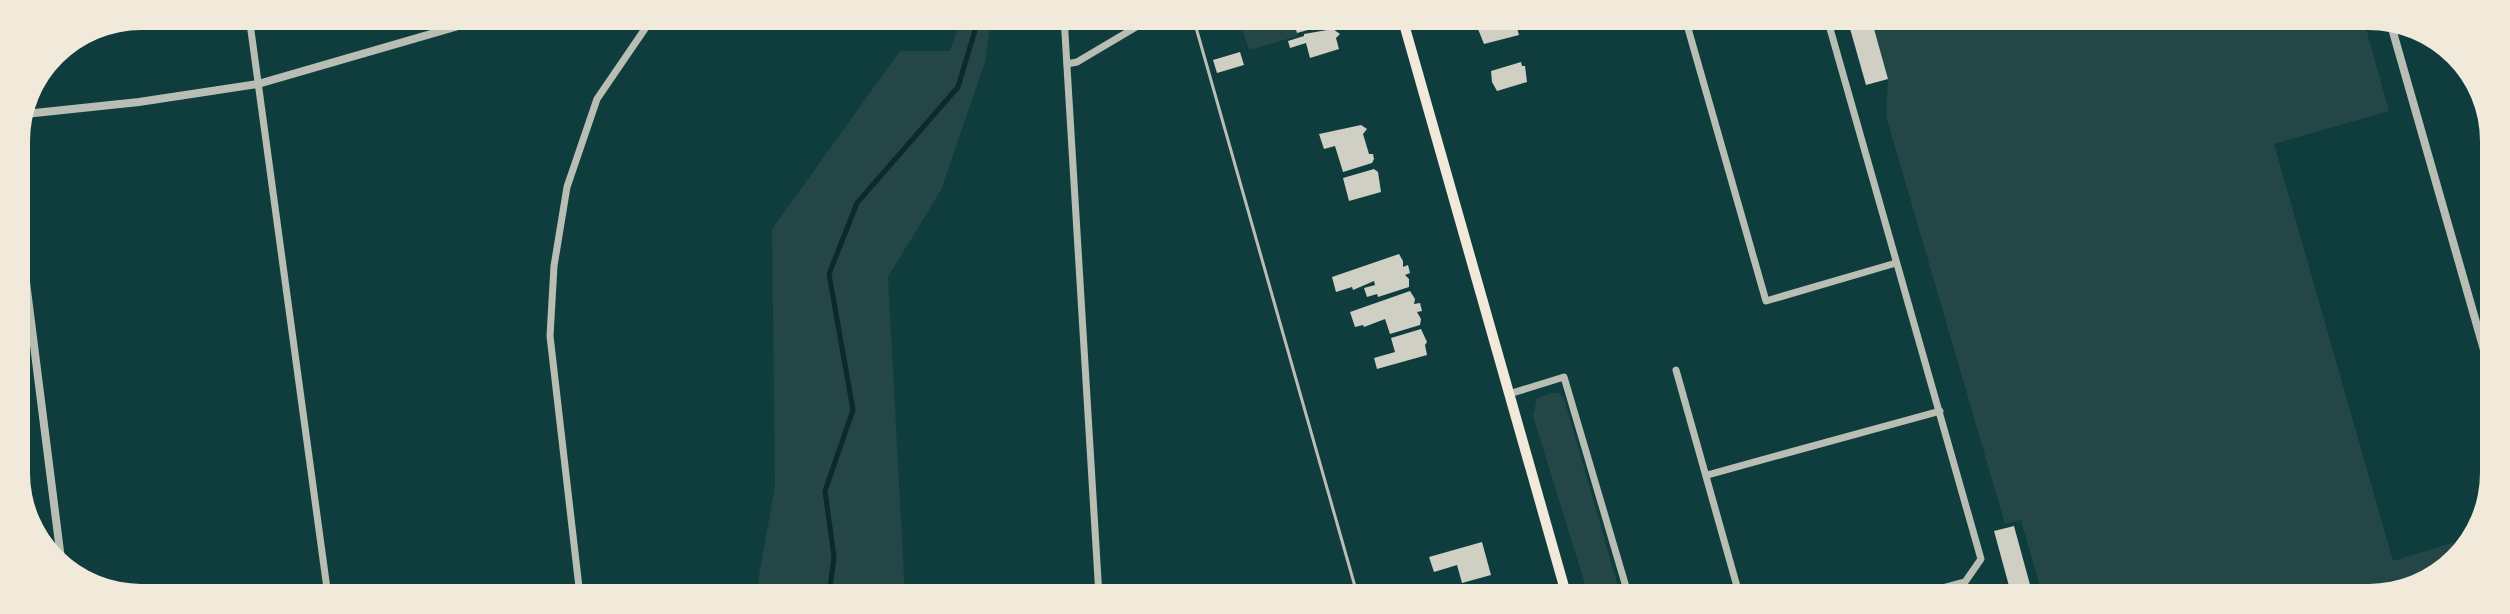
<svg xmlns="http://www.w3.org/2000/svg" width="2510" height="614" font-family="'Open Sans',sans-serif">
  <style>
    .green { fill: #244646 }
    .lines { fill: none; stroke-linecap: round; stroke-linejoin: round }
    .stream { stroke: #0a2a2b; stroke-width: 5 }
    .building { fill: #cfcfc3 }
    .service { stroke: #b8beb3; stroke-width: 3 }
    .minor { stroke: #b8beb3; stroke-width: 7 }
    .tertiary { stroke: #b8beb3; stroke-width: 8 }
    .primary { stroke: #f1e9da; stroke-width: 10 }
  </style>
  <rect width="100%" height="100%" fill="#0f3d3e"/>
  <!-- green -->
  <g class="green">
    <path d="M 962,17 L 991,17 L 985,62 L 941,190 L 888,277 L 905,596 L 761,596 L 758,581 L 775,486 L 772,229 L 900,51 L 950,51 Z"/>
    <path d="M 1282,17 L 1284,22 L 1293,20 L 1298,36 L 1249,50 L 1242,28 Z"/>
    <path d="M 1871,18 L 2363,18 L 2389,111 L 2274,144 L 2393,561 L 2468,538 L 2451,567 L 2377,598 L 2043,597 L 2021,520 L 2005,524 L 1886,116 L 1888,79 Z"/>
    <path d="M 1551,393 L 1558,393 L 1564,398 L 1621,597 L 1589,597 L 1533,416 L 1537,398 Z"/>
  </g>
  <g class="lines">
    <!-- stream -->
    <path class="stream" d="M 829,596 L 834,557 L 825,491 L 853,410 L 829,274 L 857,203 L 958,87 L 979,17"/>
  </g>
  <!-- building -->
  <g class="building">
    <path d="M 1282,17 L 1331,17 L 1333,23 L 1297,33 L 1293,20 L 1284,22 Z"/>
    <path d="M 1503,18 L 1514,18 L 1519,35 L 1484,44 L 1478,29 L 1479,24 Z"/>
    <path d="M 1847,18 L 1871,18 L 1888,79 L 1866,85 Z"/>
    <path d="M 1333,29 L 1340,34 L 1336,38 L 1339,49 L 1310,58 L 1306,43 L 1290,48 L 1288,41 L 1304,36 L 1304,34 Z"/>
    <path d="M 1240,52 L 1244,65 L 1217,73 L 1213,60 Z"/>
    <path d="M 1521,62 L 1522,66 L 1525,66 L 1527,82 L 1497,91 L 1492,82 L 1491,71 Z"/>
    <path d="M 1361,125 L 1367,129 L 1363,134 L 1369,154 L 1373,154 L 1374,159 L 1372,163 L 1343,172 L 1335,146 L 1324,149 L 1319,134 Z"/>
    <path d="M 1374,169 L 1378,172 L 1381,192 L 1349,201 L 1343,178 Z"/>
    <path d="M 1399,254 L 1403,261 L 1403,267 L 1408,265 L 1410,273 L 1405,275 L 1409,279 L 1409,287 L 1378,297 L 1377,294 L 1367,297 L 1364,288 L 1375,285 L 1374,281 L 1353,290 L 1352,287 L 1336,292 L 1332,277 Z"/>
    <path d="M 1410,291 L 1415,299 L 1414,304 L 1420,303 L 1422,311 L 1417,312 L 1421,319 L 1420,325 L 1390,334 L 1385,319 L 1364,327 L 1363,325 L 1355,327 L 1350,312 Z"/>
    <path d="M 1421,329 L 1427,342 L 1425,345 L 1427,355 L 1377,369 L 1374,358 L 1395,352 L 1391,338 Z"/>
    <path d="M 2014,526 L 2029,581 L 2033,597 L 2002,597 L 2000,589 L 2009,586 L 1994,531 Z"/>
    <path d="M 1482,542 L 1491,575 L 1462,583 L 1457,565 L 1434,572 L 1429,557 Z"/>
  </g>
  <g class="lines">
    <!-- service -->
    <path class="service" d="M 1193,17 L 1358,597"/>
    <!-- minor -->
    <g class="minor">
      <path d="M 249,16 L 328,596"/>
      <path d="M 1064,17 L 1099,596"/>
      <path d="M 1685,18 L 1766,301 L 1896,263"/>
      <path d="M 1827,18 L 1981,559 L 1965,582 L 1909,597"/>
      <path d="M 1067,64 L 1077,62 L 1153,17"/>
      <path d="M 1676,370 L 1740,597"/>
      <path d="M 1509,394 L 1564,377 L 1629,597"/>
      <path d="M 1707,475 L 1940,411"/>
      <path d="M 580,596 L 550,336 L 554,266 L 567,187 L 597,99 L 653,17"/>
    </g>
    <!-- tertiary -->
    <g class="tertiary">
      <path d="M 2389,18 L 2492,378"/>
      <path d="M 25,114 L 139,102 L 258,84 L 493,16"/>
      <path d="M 17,211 L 62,567"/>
    </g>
    <!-- primary -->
    <path class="primary" d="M 1402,17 L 1567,597"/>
  </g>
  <!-- crop -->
  <path d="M0 0H2510V614H0ZM141 30H2369A111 111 0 0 1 2480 141V473A111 111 0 0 1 2369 584H141A111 111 0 0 1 30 473V141A111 111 0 0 1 141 30Z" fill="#f1e9da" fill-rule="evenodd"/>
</svg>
